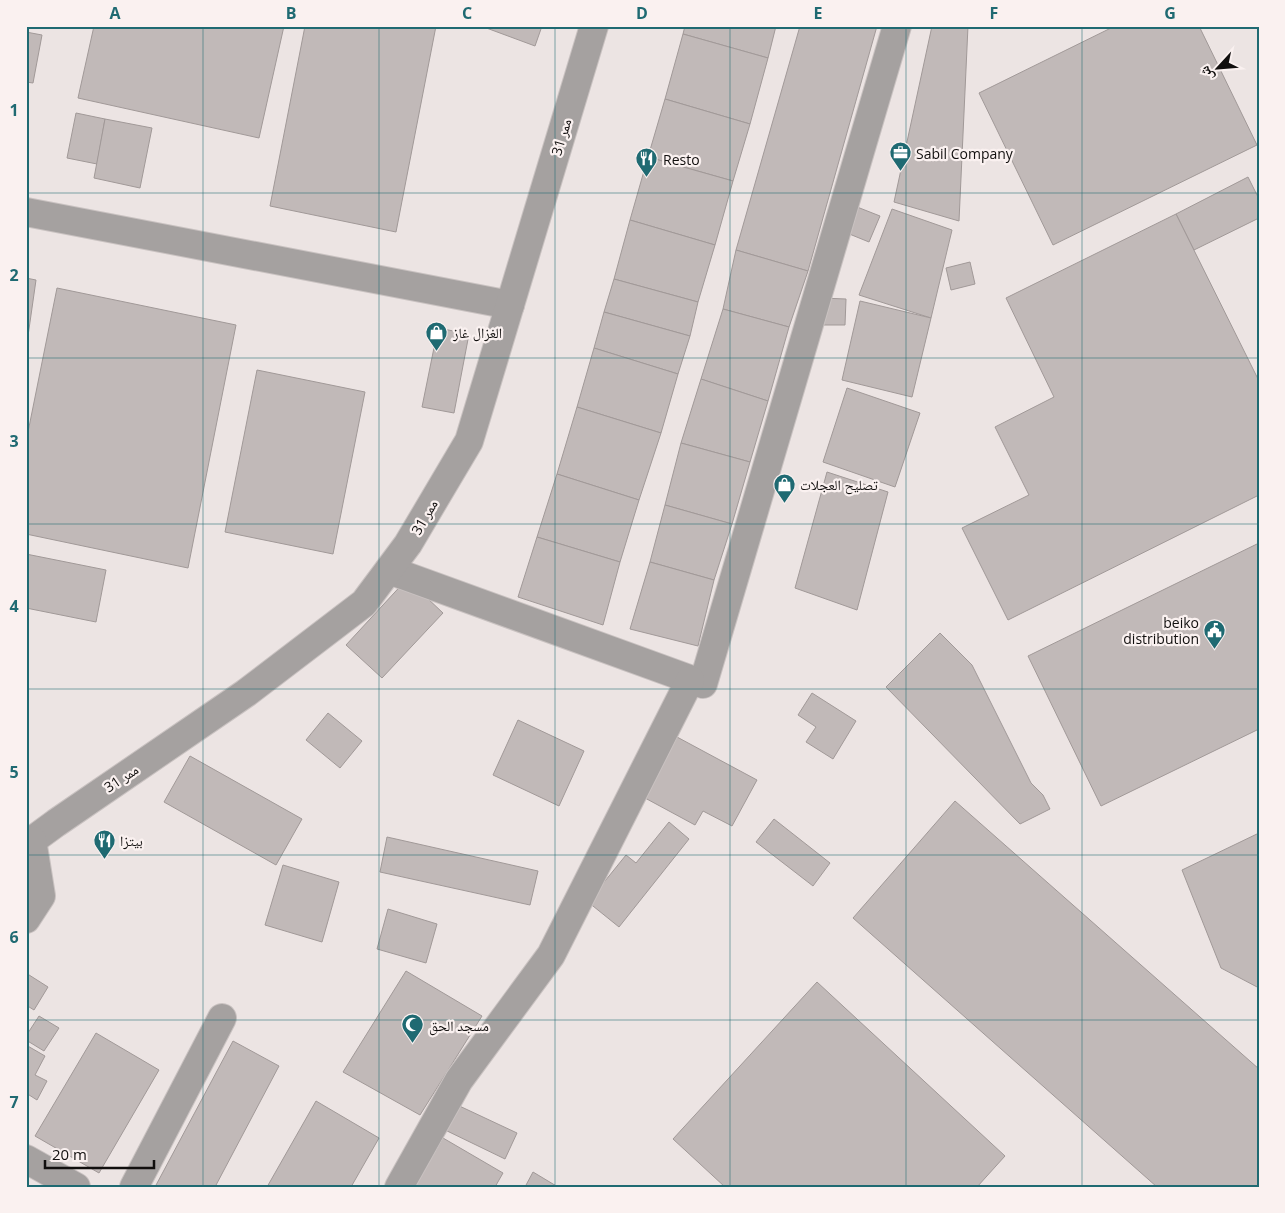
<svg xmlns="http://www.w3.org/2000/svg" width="1285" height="1213" font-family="'Open Sans','Noto Naskh Arabic',sans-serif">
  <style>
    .building { fill: #c1b9b8; stroke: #a19998 }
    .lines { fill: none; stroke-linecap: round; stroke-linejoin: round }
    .minor-casing { stroke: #c9c2c1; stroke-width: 30 }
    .minor { stroke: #a5a1a0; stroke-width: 28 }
    .grid { fill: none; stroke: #1f6a72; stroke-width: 1; stroke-opacity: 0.55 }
    .labels { text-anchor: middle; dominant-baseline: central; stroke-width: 4.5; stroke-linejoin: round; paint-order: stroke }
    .street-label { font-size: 14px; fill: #110f0e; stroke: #faf1f0 }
    .poi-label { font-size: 14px; fill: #110f0e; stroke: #faf1f0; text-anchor: start }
    .neatline { fill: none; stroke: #1f6a72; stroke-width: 2 }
    .grid-label { font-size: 16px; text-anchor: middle; font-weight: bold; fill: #1f6a72 }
  </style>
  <rect width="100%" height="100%" fill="#ece4e3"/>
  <!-- building -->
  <g class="building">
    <path d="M 94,26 L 284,26 L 259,138 L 78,98 Z"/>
    <path d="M 305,26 L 436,26 L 396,232 L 270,206 Z"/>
    <path d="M 481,26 L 542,26 L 535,46 Z"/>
    <path d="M 685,26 L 776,26 L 768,58 L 683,34 Z"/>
    <path d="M 800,26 L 877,26 L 808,271 L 736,250 Z"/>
    <path d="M 932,26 L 968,26 L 959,221 L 894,202 Z"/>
    <path d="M 1115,26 L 1199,26 L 1257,145 L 1053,245 L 979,93 Z"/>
    <path d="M 26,32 L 42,35 L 33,83 L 26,82 Z"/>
    <path d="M 683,34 L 768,58 L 750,124 L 665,99 Z"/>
    <path d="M 665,99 L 750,124 L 733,181 L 648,157 Z"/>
    <path d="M 76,113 L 105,119 L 97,164 L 67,158 Z"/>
    <path d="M 105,119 L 152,128 L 140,188 L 94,178 Z"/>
    <path d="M 648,157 L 733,181 L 715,245 L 630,220 Z"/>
    <path d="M 1248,177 L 1259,199 L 1259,218 L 1194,250 L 1176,214 Z"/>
    <path d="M 852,205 L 880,216 L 869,242 L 842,231 Z"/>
    <path d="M 892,209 L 952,230 L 931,318 L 859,295 Z"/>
    <path d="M 1176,214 L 1259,381 L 1259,495 L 1008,620 L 962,528 L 1029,495 L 995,427 L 1054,397 L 1006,298 Z"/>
    <path d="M 630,220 L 715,245 L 698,302 L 614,279 Z"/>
    <path d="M 736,250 L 808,271 L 789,327 L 723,309 Z"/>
    <path d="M 970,262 L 975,284 L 951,290 L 946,268 Z"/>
    <path d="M 26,278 L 36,280 L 26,350 Z"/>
    <path d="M 614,279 L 698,302 L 690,336 L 604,312 Z"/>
    <path d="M 57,288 L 236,325 L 188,568 L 26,534 L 26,442 Z"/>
    <path d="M 821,298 L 846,299 L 845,325 L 820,325 Z"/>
    <path d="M 860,301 L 931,318 L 912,397 L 842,380 Z"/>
    <path d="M 723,309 L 789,327 L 768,401 L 701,379 Z"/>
    <path d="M 604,312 L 690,336 L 678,374 L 594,348 Z"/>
    <path d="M 438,328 L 469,334 L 454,413 L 422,407 Z"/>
    <path d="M 594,348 L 678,374 L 661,433 L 577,407 Z"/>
    <path d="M 257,370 L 365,392 L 333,554 L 225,532 Z"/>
    <path d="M 701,379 L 768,401 L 750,462 L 681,443 Z"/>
    <path d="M 847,388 L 920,413 L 895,487 L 823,462 Z"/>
    <path d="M 577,407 L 661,433 L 639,500 L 557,474 Z"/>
    <path d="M 681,443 L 750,462 L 732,524 L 665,505 Z"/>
    <path d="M 827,472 L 888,492 L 857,610 L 795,588 Z"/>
    <path d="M 557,474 L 639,500 L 620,562 L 537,537 Z"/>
    <path d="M 665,505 L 732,524 L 714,580 L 650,562 Z"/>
    <path d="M 537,537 L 620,562 L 603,625 L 518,597 Z"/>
    <path d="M 1259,543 L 1259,729 L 1101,806 L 1028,656 Z"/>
    <path d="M 26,554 L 106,570 L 96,622 L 26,608 Z"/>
    <path d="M 650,562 L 714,580 L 698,646 L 630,629 Z"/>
    <path d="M 407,579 L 443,613 L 382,678 L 346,645 Z"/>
    <path d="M 940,633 L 972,665 L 1031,783 L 1043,795 L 1050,809 L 1020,824 L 886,687 Z"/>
    <path d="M 812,693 L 856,721 L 833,759 L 806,742 L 816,727 L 798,715 Z"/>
    <path d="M 328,713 L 362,741 L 340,768 L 306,740 Z"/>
    <path d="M 518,720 L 584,751 L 559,806 L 493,775 Z"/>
    <path d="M 677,737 L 757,780 L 732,826 L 703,811 L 695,825 L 645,798 Z"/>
    <path d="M 190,756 L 302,819 L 276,865 L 164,802 Z"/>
    <path d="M 955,801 L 1259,1069 L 1259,1187 L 1157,1187 L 853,918 Z"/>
    <path d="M 774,819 L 830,863 L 813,886 L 756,842 Z"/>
    <path d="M 669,822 L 689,839 L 619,927 L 588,902 L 626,855 L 636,863 Z"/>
    <path d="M 1259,833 L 1259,988 L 1221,968 L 1182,870 Z"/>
    <path d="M 387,837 L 538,871 L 530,905 L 380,872 Z"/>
    <path d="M 283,865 L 339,882 L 322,942 L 265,925 Z"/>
    <path d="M 388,909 L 437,924 L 426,963 L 377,949 Z"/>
    <path d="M 406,971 L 482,1016 L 420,1115 L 343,1072 Z"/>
    <path d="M 26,973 L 48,987 L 34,1010 L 26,1005 Z"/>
    <path d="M 817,982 L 1005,1156 L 977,1187 L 725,1187 L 673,1139 Z"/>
    <path d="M 39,1016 L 59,1028 L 44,1051 L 26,1040 L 26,1036 Z"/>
    <path d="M 96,1033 L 159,1070 L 99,1173 L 35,1136 Z"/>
    <path d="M 233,1041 L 279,1066 L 215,1187 L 155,1187 Z"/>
    <path d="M 26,1045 L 45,1056 L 35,1075 L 47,1081 L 37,1100 L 26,1093 Z"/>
    <path d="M 316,1101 L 379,1138 L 351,1187 L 267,1187 Z"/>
    <path d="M 453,1103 L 517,1133 L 505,1159 L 441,1128 Z"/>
    <path d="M 443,1138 L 503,1173 L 495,1187 L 415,1186 Z"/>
    <path d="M 533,1172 L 558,1187 L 525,1187 Z"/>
  </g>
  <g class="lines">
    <defs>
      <g id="minor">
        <path d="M 26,212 L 510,305"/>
        <path d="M 389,570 L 703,684 L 897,26"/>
        <path d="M 26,845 L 56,823 L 246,693 L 364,603 L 408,544 L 469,441 L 594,26"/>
        <path d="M 26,919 L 41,896 L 32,840"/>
        <path d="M 26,1159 L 76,1187"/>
        <path d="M 134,1187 L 222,1018"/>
        <path d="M 399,1187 L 459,1080 L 551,955 L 690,680"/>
      </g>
    </defs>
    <!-- minor casing -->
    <use href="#minor" class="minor-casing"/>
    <!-- minor -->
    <use href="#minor" class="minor"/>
  </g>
  <!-- grid -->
  <path class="grid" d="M 203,26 L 203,1187M 379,26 L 379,1187M 555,26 L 555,1187M 730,26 L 730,1187M 906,26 L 906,1187M 1082,26 L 1082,1187M 26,193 L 1259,193M 26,358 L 1259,358M 26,524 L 1259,524M 26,689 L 1259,689M 26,855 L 1259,855M 26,1020 L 1259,1020"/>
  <!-- icons -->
  <defs>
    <symbol id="office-pin" viewBox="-11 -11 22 30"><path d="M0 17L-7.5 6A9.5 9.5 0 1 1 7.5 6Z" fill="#1f6a72" stroke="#faf1f0"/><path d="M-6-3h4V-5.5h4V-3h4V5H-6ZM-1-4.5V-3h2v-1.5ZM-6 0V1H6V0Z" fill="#fff"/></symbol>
    <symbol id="restaurant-pin" viewBox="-11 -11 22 30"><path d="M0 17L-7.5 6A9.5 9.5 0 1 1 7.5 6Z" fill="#1f6a72" stroke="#faf1f0"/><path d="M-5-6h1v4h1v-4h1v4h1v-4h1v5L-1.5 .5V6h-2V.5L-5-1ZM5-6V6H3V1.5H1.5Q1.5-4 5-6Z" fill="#fff"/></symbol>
    <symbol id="shop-pin" viewBox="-11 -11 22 30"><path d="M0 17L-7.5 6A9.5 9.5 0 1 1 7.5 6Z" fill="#1f6a72" stroke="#faf1f0"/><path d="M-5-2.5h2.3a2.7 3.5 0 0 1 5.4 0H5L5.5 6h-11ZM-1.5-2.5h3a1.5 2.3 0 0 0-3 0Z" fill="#fff"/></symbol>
    <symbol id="civic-pin" viewBox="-11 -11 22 30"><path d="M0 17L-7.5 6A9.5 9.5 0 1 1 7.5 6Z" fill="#1f6a72" stroke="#faf1f0"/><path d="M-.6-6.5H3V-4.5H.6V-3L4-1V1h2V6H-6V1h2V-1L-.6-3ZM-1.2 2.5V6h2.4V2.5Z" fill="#fff"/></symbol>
    <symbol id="mosque-pin" viewBox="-11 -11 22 30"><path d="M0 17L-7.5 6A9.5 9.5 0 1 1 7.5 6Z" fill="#1f6a72" stroke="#faf1f0"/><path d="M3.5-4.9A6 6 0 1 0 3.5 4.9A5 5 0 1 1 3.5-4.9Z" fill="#fff"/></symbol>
  </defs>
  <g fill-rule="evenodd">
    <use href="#office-pin" x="888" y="140" width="25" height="34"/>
    <use href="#restaurant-pin" x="634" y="146" width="25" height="34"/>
    <use href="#shop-pin" x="424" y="320" width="25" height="34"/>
    <use href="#shop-pin" x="772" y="472" width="25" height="34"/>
    <use href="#civic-pin" x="1202" y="618" width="25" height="34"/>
    <use href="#restaurant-pin" x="92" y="828" width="25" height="34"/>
    <use href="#mosque-pin" x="400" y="1012" width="25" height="34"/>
  </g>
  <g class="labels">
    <!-- street labels -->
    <g class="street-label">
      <text transform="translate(561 137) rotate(-73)">ممر 31</text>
      <text transform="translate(424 517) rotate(-60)">ممر 31</text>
      <text transform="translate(121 778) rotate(-34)">ممر 31</text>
    </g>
    <!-- poi labels -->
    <g class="poi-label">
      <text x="916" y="153">Sabil Company</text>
      <text x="663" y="159">Resto</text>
      <text x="453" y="332">الغزال غاز</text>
      <text x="800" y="484">تصليح العجلات</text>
      <text x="1199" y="622" text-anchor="end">beiko<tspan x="1199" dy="16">distribution</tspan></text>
      <text x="120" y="840">بيتزا</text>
      <text x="429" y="1025">مسجد الحق</text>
    </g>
  </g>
  <!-- border -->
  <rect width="1285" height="1213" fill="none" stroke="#faf1f0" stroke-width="55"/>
  <!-- north arrow -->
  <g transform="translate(1218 68) rotate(244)" stroke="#faf1f0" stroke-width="4" paint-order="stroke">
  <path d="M0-4L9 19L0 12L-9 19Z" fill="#110f0e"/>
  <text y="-8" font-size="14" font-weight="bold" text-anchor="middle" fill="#110f0e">ش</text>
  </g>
  <!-- scale -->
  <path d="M45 1160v8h109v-8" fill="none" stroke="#110f0e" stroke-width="2.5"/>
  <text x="52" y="1160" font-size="15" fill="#110f0e" stroke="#faf1f0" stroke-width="4" paint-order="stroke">20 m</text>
  <rect x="28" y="28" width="1230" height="1158" class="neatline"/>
  <g class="grid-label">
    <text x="115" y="19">A</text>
    <text x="291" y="19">B</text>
    <text x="467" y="19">C</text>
    <text x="642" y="19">D</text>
    <text x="818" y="19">E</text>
    <text x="994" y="19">F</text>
    <text x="1170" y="19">G</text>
    <text x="14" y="116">1</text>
    <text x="14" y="281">2</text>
    <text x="14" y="447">3</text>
    <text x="14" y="612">4</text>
    <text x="14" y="778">5</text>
    <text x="14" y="943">6</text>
    <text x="14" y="1108">7</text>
  </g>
</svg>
